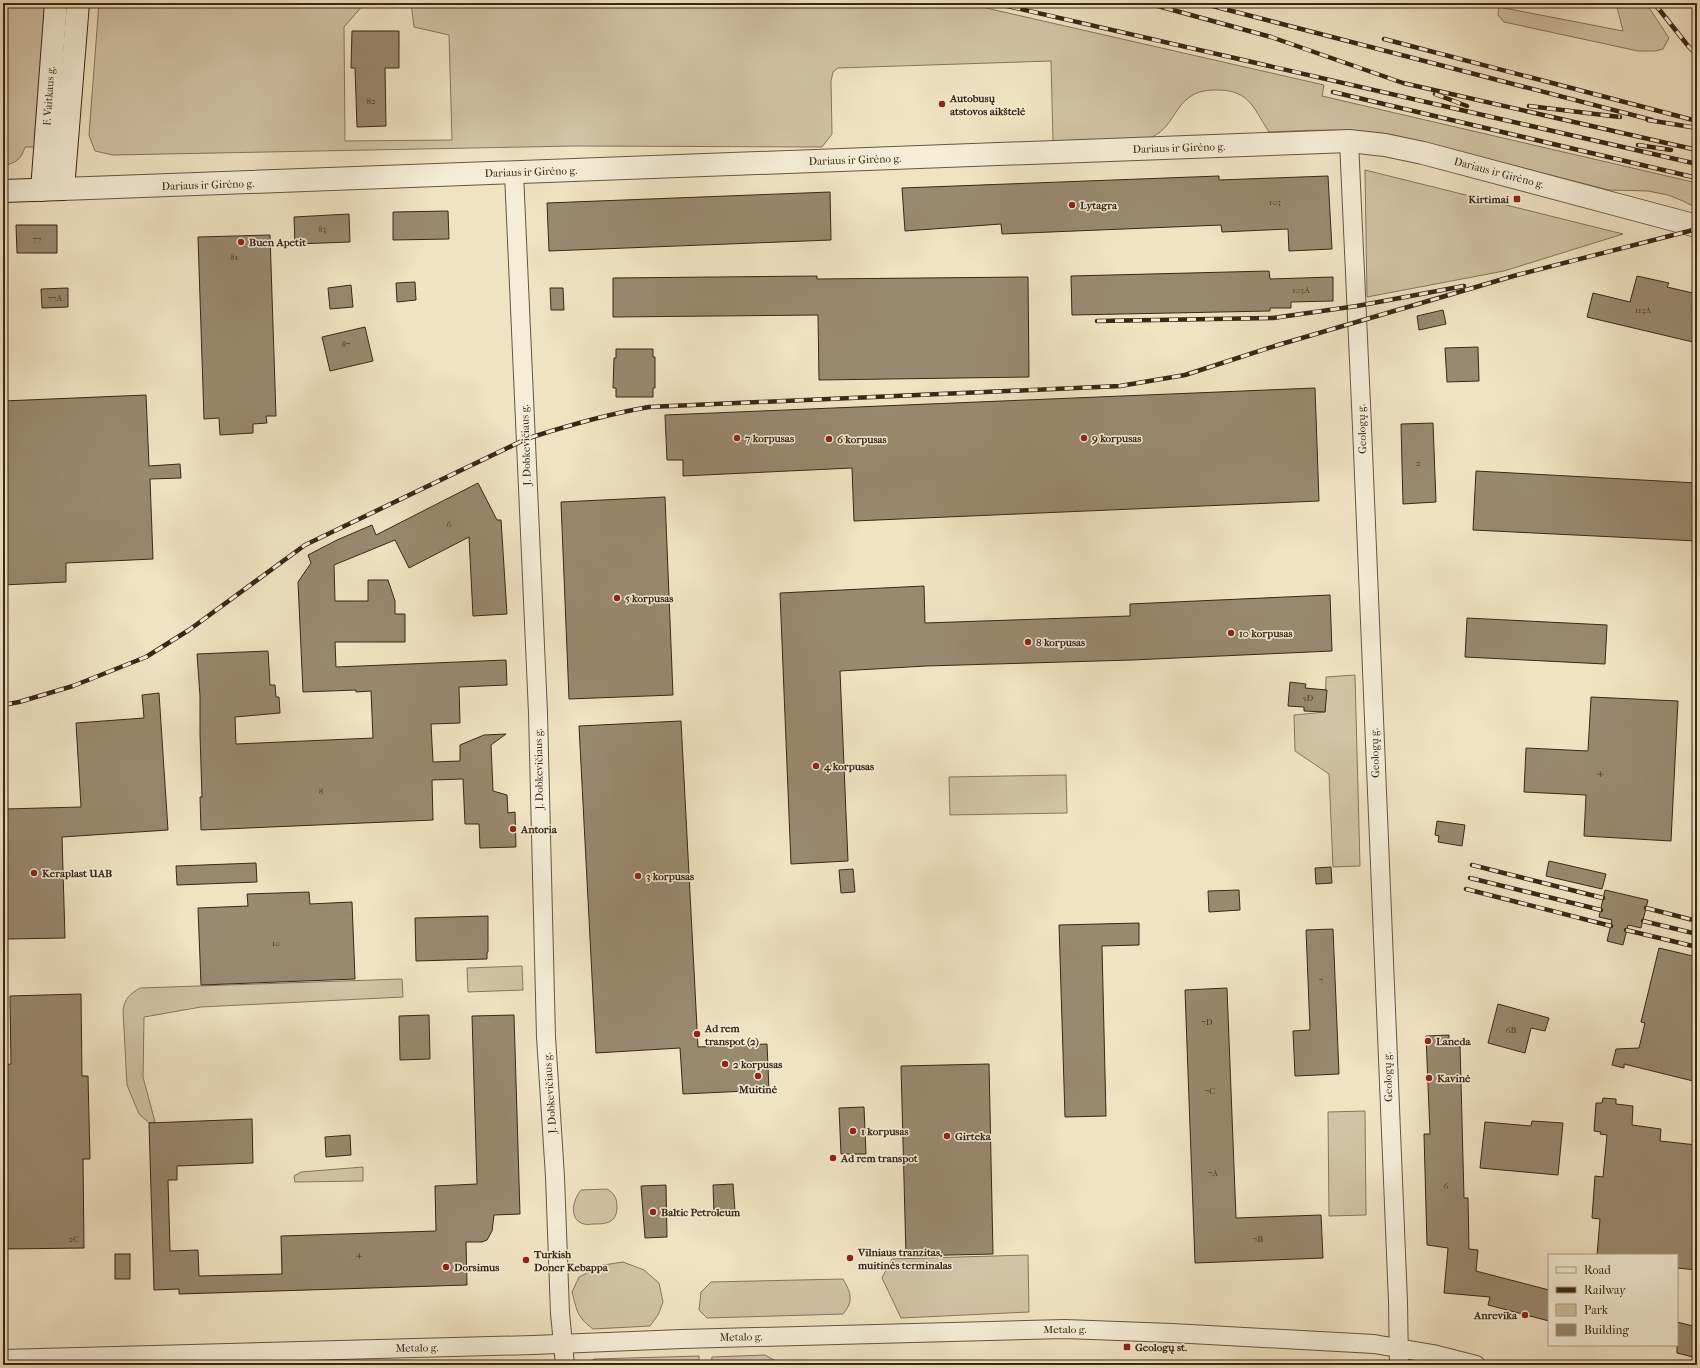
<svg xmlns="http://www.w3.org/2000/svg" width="1700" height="1368" font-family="'IM FELL French Canon',serif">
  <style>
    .green { fill: #d1c3a5; stroke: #86755d }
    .building { fill: #99896f; stroke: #3b2715 }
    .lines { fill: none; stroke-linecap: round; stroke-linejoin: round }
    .minor-casing { stroke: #685640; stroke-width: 20 }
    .tertiary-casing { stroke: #685640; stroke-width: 24 }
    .secondary-casing { stroke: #3b2715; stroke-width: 24 }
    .minor { stroke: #f5edd7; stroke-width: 18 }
    .tertiary { stroke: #f5edd7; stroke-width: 22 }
    .secondary { stroke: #f5edd7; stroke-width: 22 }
    .rail-casing { stroke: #3b2715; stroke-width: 4.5 }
    .rail { stroke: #f5edd7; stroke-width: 3; stroke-dasharray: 9; stroke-linecap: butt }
    .poi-dot { fill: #8f2418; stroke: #f5edd7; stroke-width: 1.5 }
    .labels { text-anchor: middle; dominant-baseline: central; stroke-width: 3; stroke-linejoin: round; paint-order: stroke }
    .number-label { font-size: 9px; fill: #52402c }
    .street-label { font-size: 11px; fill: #3b2715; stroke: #f5edd7 }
    .poi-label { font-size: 11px; font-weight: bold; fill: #3b2715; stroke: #f5edd7; text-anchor: start }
  </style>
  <rect width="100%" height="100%" fill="#f0e3c2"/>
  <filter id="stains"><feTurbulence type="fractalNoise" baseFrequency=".005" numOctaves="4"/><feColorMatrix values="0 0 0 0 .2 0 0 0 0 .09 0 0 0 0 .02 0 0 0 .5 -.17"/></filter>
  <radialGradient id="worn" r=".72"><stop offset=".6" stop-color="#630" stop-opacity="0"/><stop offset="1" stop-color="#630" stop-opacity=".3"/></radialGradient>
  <!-- green -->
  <g class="green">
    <path d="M 3,3 L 46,3 L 36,147 L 25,147 C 21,159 16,164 3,165 Z"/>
    <path d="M 99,3 L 365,3 L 344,27 L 345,141 L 452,140 L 449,35 L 414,27 L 411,3 L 964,3 L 1324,85 L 1322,96 L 1697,183 L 1697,208 L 1683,201 L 1668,195 L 1648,191 L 1609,190 L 1393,135 C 1351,128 1311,130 1269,132 C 1251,104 1249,89 1212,90 C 1199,91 1191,94 1182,104 C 1171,117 1167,132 1149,138 L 1053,141 L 1051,61 L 838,68 L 833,72 L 831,81 L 832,134 L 822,147 L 575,146 L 113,155 L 95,151 L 89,135 Z"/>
    <path d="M 1616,3 L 1646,3 L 1669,38 L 1663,49 L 1655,51 L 1638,51 L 1504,22 L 1498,15 L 1499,7 L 1623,31 Z"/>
    <path d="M 1365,170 L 1623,234 L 1504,271 L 1367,297 Z"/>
    <path d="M 1355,675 L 1360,866 L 1333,867 L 1329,774 L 1295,751 L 1294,715 L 1325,712 L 1326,677 Z"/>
    <path d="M 1066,775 L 1067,813 L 950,815 L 949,777 Z"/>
    <path d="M 522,966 L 523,990 L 468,992 L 467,968 Z"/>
    <path d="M 402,979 L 403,997 L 201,1007 L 144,1017 L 143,1077 L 155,1122 L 149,1123 L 139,1114 L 127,1085 L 123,1010 C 125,998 130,994 140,988 Z"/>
    <path d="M 1365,1111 L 1366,1215 L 1329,1216 L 1328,1112 Z"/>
    <path d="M 363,1167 L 363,1181 L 295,1182 L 294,1176 L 301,1172 Z"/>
    <path d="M 607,1189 C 614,1193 617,1198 617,1207 C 617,1223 606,1224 594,1224 C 591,1224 587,1225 584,1224 C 568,1220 573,1199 581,1190 Z"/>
    <path d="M 1028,1255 L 1029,1312 L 901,1318 L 882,1278 L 892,1259 Z"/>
    <path d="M 623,1262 L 644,1270 L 659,1283 L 663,1302 L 658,1315 L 650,1326 L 593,1329 C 577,1317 577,1311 572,1292 L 579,1277 L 603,1265 Z"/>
    <path d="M 843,1279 C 851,1293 854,1301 843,1314 L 707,1318 L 699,1310 L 701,1292 L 711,1282 Z"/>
    <path d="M 765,1355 L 783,1365 L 711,1365 L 712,1357 Z"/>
    <path d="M 699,1356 L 699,1365 L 586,1365 L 594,1359 Z"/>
  </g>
  <!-- building -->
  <g class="building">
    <path d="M 352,31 L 399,31 L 399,68 L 385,68 L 386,126 L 357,127 L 355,68 L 351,68 Z"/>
    <path d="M 1219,176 L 1219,180 L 1328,176 L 1332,249 L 1289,251 L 1288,229 L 1222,232 L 1221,225 L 1002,234 L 1001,224 L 905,231 L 902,188 Z"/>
    <path d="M 830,192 L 831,240 L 549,251 L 547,203 Z"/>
    <path d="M 448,211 L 449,239 L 393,240 L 393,212 Z"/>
    <path d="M 349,214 L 350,242 L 295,244 L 294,217 Z"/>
    <path d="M 16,225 L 57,225 L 57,253 L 17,253 Z"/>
    <path d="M 270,235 L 276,416 L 266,416 L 267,423 L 253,424 L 253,433 L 220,435 L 219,418 L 204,419 L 198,237 Z"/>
    <path d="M 1269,271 L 1270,279 L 1333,277 L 1333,301 L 1291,302 L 1291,308 L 1270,308 L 1270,311 L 1072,315 L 1071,276 Z"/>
    <path d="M 817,276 L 817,279 L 1028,277 L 1029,377 L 819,380 L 818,315 L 613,317 L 613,278 Z"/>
    <path d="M 1637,276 L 1669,283 L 1667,287 L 1697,294 L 1697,343 L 1587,317 L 1593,293 L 1630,302 Z"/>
    <path d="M 415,282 L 416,300 L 397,302 L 396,283 Z"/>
    <path d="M 351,285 L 353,307 L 330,309 L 328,288 Z"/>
    <path d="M 68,288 L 68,307 L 42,308 L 41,289 Z"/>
    <path d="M 550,288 L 563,288 L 564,310 L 551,310 Z"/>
    <path d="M 1443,310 L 1446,324 L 1419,330 L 1417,316 Z"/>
    <path d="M 365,327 L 373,361 L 330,371 L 322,337 Z"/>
    <path d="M 1478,347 L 1479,381 L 1447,382 L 1445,348 Z"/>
    <path d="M 616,349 L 653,349 L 653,357 L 655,357 L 655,388 L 653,388 L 653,397 L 616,397 L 616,388 L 613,388 L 614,358 L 616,358 Z"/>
    <path d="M 1315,388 L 1319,501 L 854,521 L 852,468 L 683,476 L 683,460 L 667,460 L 665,415 Z"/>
    <path d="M 146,395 L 149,466 L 180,464 L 181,478 L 150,479 L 153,559 L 66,563 L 66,582 L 3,585 L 3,401 Z"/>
    <path d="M 1433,423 L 1436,502 L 1403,504 L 1401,424 Z"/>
    <path d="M 1476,471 L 1697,483 L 1697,541 L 1473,530 Z"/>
    <path d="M 478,483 L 497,520 L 501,520 L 507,614 L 473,616 L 469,537 L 409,568 L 395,540 L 334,565 L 335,601 L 368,601 L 368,580 L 388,580 L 395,601 L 395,614 L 405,614 L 405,642 L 335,642 L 336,667 L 506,660 L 507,685 L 459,687 L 460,723 L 431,724 L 433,762 L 460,761 L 460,745 L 484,735 L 506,734 L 491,745 L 493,791 L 507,795 L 508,813 L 515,812 L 516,847 L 480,848 L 479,824 L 465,824 L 463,779 L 432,780 L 433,820 L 201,830 L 200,797 L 202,797 L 200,734 L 200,696 L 197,654 L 268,651 L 270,685 L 275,685 L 276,697 L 279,697 L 280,713 L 235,717 L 236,744 L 373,738 L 371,691 L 356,692 L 356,690 L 303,692 L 298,582 L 311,563 L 308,555 L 337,540 L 372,525 L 376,535 Z"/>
    <path d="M 665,497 L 673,695 L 569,699 L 561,502 Z"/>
    <path d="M 924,586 L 925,623 L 1130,616 L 1130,604 L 1330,595 L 1332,651 L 1132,660 L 926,666 L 840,671 L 848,861 L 791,864 L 780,593 Z"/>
    <path d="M 1467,618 L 1607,625 L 1605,664 L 1465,657 Z"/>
    <path d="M 1290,682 L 1306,684 L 1305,688 L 1327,690 L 1325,712 L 1304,711 L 1304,707 L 1288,706 Z"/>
    <path d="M 159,693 L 168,830 L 62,837 L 65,938 L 7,939 L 4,809 L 81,807 L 76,723 L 144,718 L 142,695 Z"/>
    <path d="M 1591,697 L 1678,701 L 1671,841 L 1584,836 L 1586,795 L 1524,792 L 1526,748 L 1588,751 Z"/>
    <path d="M 681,721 L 698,1047 L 767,1044 L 769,1090 L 683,1094 L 680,1048 L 596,1053 L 579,726 Z"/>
    <path d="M 1437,821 L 1465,825 L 1462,846 L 1438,842 L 1439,836 L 1435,835 Z"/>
    <path d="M 1549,861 L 1606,874 L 1602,889 L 1546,876 Z"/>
    <path d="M 256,863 L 257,882 L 177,885 L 176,866 Z"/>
    <path d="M 1331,867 L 1332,883 L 1316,884 L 1315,868 Z"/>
    <path d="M 853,869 L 855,892 L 841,893 L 839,870 Z"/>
    <path d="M 1239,890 L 1240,910 L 1209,912 L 1208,891 Z"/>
    <path d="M 1605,890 L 1648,900 L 1641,928 L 1628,925 L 1623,945 L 1607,941 L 1612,920 L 1599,917 Z"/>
    <path d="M 309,892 L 310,904 L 352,902 L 355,979 L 201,985 L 198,908 L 248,906 L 247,894 Z"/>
    <path d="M 488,916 L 488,952 L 487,953 L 487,959 L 416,961 L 415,918 Z"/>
    <path d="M 1139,923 L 1139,945 L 1102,946 L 1106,1116 L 1065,1117 L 1059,925 Z"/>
    <path d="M 1333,929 L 1339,1074 L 1295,1076 L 1293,1031 L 1310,1030 L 1306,930 Z"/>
    <path d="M 1659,948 L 1697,957 L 1697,1082 L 1624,1064 L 1624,1068 L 1612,1065 L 1616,1049 L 1639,1048 L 1645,1023 L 1641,1022 Z"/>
    <path d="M 1227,988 L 1236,1218 L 1321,1215 L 1323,1258 L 1195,1263 L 1185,990 Z"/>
    <path d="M 81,994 L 82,1076 L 88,1076 L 90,1159 L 83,1159 L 84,1248 L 3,1249 L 3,1065 L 11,1064 L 10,996 Z"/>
    <path d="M 1498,1004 L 1549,1018 L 1545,1031 L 1531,1028 L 1525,1053 L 1488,1043 Z"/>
    <path d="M 429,1015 L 430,1059 L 400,1060 L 399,1016 Z"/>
    <path d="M 514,1015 L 520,1214 L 494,1215 L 492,1231 L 487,1240 L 482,1242 L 466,1242 L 467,1285 L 179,1294 L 179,1289 L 154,1290 L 149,1123 L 252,1119 L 253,1163 L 177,1166 L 177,1180 L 168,1180 L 170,1251 L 198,1250 L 199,1276 L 282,1274 L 281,1236 L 436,1231 L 435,1186 L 477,1184 L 472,1016 Z"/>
    <path d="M 1449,1035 L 1449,1044 L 1460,1044 L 1464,1198 L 1468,1198 L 1469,1249 L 1478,1250 L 1476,1271 L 1549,1290 L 1549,1321 L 1488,1305 L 1490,1297 L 1444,1293 L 1448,1248 L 1427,1245 L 1424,1134 L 1430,1134 L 1426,1036 Z"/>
    <path d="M 989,1064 L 993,1254 L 906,1256 L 901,1066 Z"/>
    <path d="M 1603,1098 L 1616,1099 L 1616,1104 L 1633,1106 L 1632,1125 L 1661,1129 L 1660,1141 L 1697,1145 L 1697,1270 L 1677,1268 L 1677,1255 L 1597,1255 L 1600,1219 L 1592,1218 L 1595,1176 L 1603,1177 L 1607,1135 L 1600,1134 L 1601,1132 L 1594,1131 L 1596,1103 L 1602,1103 Z"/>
    <path d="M 864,1107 L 866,1154 L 841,1154 L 839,1108 Z"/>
    <path d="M 1532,1121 L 1563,1123 L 1558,1175 L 1480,1168 L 1485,1122 L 1531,1126 Z"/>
    <path d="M 350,1135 L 351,1155 L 326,1157 L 325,1137 Z"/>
    <path d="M 733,1184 L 735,1211 L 714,1213 L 713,1185 Z"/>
    <path d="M 666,1185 L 667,1237 L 645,1238 L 641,1186 Z"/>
    <rect x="115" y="1254" width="15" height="25"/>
    <path d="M 1677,1322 L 1697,1327 L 1697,1358 L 1677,1353 Z"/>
  </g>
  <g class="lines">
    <defs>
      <g id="minor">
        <path d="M 1349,141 L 1362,427 L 1398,1302 L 1399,1365"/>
        <path d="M 514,173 L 538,713 L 546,1037 L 555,1177 L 560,1313 L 565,1365"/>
        <path d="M 3,1359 L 533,1345 L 682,1339 L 1065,1329 L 1172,1333 L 1374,1344 L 1433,1354 L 1476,1365"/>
      </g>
      <path id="tertiary" d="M 63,189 L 1349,141 L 1385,145 L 1423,153 L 1697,226"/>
      <g id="secondary">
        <path d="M 42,190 L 56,3"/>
        <path d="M 3,191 L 63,189 L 78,3"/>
      </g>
    </defs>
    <!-- minor casing -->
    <use href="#minor" class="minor-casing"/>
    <!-- tertiary casing -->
    <use href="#tertiary" class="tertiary-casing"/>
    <!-- secondary casing -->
    <use href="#secondary" class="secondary-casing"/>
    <!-- minor -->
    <use href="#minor" class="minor"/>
    <!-- tertiary -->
    <use href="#tertiary" class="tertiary"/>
    <!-- secondary -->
    <use href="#secondary" class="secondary"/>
    <defs>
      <g id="rail">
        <path d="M 994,3 L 1697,164"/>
        <path d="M 1147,3 L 1271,37 L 1403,83 L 1697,150"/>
        <path d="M 1201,3 L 1652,120"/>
        <path d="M 1654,3 L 1689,47 L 1697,55"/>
        <path d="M 1384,39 L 1697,121"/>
        <path d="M 1333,92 L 1697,178"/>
        <path d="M 1435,94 L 1467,106"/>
        <path d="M 1529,106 L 1620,117"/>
        <path d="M 1648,120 L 1697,128"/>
        <path d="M 1638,145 L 1671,150"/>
        <path d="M 1097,321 L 1273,318 L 1357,306 L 1464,286"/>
        <path d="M 3,705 L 19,702 L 73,686 L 146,657 L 189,630 L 305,545 L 526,439 C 566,426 608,414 649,407 L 1120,386 L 1185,375 L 1278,345 L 1517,275 L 1697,229"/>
        <path d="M 1472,865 L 1603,898"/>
        <path d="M 1470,878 L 1601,910"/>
        <path d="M 1466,889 L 1611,926"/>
        <path d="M 1646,908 L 1697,921"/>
        <path d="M 1643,921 L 1697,934"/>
        <path d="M 1626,930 L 1697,947"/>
      </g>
    </defs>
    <!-- rail casing -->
    <use href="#rail" class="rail-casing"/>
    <!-- rail -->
    <use href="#rail" class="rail"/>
  </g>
  <!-- markers -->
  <g class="poi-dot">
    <circle cx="942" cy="104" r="4"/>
    <rect x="1513" y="195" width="8" height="8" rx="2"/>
    <circle cx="1072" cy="205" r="4"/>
    <circle cx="241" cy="242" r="4"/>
    <circle cx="737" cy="438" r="4"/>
    <circle cx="1084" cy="438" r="4"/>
    <circle cx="829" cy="439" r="4"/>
    <circle cx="617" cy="598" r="4"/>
    <circle cx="1231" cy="633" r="4"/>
    <circle cx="1028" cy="642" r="4"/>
    <circle cx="816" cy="766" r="4"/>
    <circle cx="513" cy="829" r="4"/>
    <circle cx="34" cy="873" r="4"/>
    <circle cx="638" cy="876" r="4"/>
    <circle cx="697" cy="1034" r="4"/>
    <circle cx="1428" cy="1041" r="4"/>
    <circle cx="725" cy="1064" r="4"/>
    <circle cx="758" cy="1076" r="4"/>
    <circle cx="1429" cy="1078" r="4"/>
    <circle cx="853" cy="1131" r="4"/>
    <circle cx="947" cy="1136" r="4"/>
    <circle cx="833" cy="1158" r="4"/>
    <circle cx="653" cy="1212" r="4"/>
    <circle cx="850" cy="1258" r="4"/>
    <circle cx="526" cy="1260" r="4"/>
    <circle cx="446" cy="1267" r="4"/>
    <circle cx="1525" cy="1315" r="4"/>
    <rect x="1123" y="1343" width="8" height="8" rx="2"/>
  </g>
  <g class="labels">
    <!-- number labels -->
    <g class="number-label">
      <text x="371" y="101">82</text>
      <text x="1275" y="202">103</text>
      <text x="322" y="229">83</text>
      <text x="37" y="239">77</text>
      <text x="234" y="257">81</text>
      <text x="1301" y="290">103A</text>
      <text x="55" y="298">77A</text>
      <text x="1643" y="310">113A</text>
      <text x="346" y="344">87</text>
      <text x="1418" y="463">2</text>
      <text x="449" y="524">6</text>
      <text x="1308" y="698">5D</text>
      <text x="1600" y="772">4</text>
      <text x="321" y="791">8</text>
      <text x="276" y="943">10</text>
      <text x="1321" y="980">7</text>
      <text x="1207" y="1022">7D</text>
      <text x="1511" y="1030">6B</text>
      <text x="1210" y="1091">7C</text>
      <text x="1213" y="1173">7A</text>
      <text x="1446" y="1186">6</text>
      <text x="74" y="1239">2C</text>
      <text x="1258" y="1239">7B</text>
      <text x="359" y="1254">4</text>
    </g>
    <!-- street labels -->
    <g class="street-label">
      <text transform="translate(49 96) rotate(-86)">F. Vaitkaus g.</text>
      <text transform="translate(1179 148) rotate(-2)">Dariaus ir Girėno g.</text>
      <text transform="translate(855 160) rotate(-2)">Dariaus ir Girėno g.</text>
      <text transform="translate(531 172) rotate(-2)">Dariaus ir Girėno g.</text>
      <text transform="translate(1499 173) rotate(15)">Dariaus ir Girėno g.</text>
      <text transform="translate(208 185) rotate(-2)">Dariaus ir Girėno g.</text>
      <text transform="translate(1362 429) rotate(-92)">Geologų g.</text>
      <text transform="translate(526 445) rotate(-92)">J. Dobkevičiaus g.</text>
      <text transform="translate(1375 753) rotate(-92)">Geologų g.</text>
      <text transform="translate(539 769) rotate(-91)">J. Dobkevičiaus g.</text>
      <text transform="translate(1388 1077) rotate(-92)">Geologų g.</text>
      <text transform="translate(550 1093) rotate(-94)">J. Dobkevičiaus g.</text>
      <text x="1065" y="1329">Metalo g.</text>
      <text transform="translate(741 1337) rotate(-1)">Metalo g.</text>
      <text transform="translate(417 1348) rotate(-1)">Metalo g.</text>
    </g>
    <!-- poi labels -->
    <g class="poi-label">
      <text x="950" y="98">Autobusų<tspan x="950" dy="13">atstovos aikštelė</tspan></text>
      <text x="1509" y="199" text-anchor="end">Kirtimai</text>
      <text x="1080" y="205">Lytagra</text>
      <text x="249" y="242">Buen Apetit</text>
      <text x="745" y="438">7 korpusas</text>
      <text x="1092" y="438">9 korpusas</text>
      <text x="837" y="439">6 korpusas</text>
      <text x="625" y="598">5 korpusas</text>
      <text x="1239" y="633">10 korpusas</text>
      <text x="1036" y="642">8 korpusas</text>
      <text x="824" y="766">4 korpusas</text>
      <text x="521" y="829">Antoria</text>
      <text x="42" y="873">Keraplast UAB</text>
      <text x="646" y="876">3 korpusas</text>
      <text x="705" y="1028">Ad rem<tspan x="705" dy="13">transpot (2)</tspan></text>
      <text x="1436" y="1041">Laneda</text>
      <text x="733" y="1064">2 korpusas</text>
      <text x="1437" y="1078">Kavinė</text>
      <text x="758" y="1089" text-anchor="middle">Muitinė</text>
      <text x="861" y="1131">1 korpusas</text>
      <text x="955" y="1136">Girteka</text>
      <text x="841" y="1158">Ad rem transpot</text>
      <text x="661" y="1212">Baltic Petroleum</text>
      <text x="858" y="1252">Vilniaus tranzitas,<tspan x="858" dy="13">muitinės terminalas</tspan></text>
      <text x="534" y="1254">Turkish<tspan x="534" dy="13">Doner Kebappa</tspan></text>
      <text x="454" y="1267">Dorsimus</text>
      <text x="1517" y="1315" text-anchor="end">Anrevika</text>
      <text x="1135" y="1347">Geologų st.</text>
    </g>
  </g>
  <!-- margin -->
  <rect width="1700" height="1368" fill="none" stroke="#f0e3c2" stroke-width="16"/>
  <rect x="4" y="4" width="1692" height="1360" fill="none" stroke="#3b2715" stroke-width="2"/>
  <rect x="8" y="8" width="1684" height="1352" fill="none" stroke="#3b2715"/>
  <!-- legend -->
  <rect x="1548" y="1254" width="130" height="92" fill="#f5edd7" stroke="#ab9e89"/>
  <rect x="1556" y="1267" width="20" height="6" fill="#f5edd7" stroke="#ab9e89"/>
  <text x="1584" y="1274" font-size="12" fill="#3b2715">Road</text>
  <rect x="1556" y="1287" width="20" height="6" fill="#3b2715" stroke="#ab9e89"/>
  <text x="1584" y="1294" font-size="12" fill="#3b2715">Railway</text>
  <rect x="1556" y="1304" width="20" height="12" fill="#d1c3a5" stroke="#ab9e89"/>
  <text x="1584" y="1314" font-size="12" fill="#3b2715">Park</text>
  <rect x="1556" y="1324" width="20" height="12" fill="#99896f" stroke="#ab9e89"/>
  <text x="1584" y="1334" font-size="12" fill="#3b2715">Building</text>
  <rect width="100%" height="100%" filter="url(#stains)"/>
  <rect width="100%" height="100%" fill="url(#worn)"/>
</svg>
